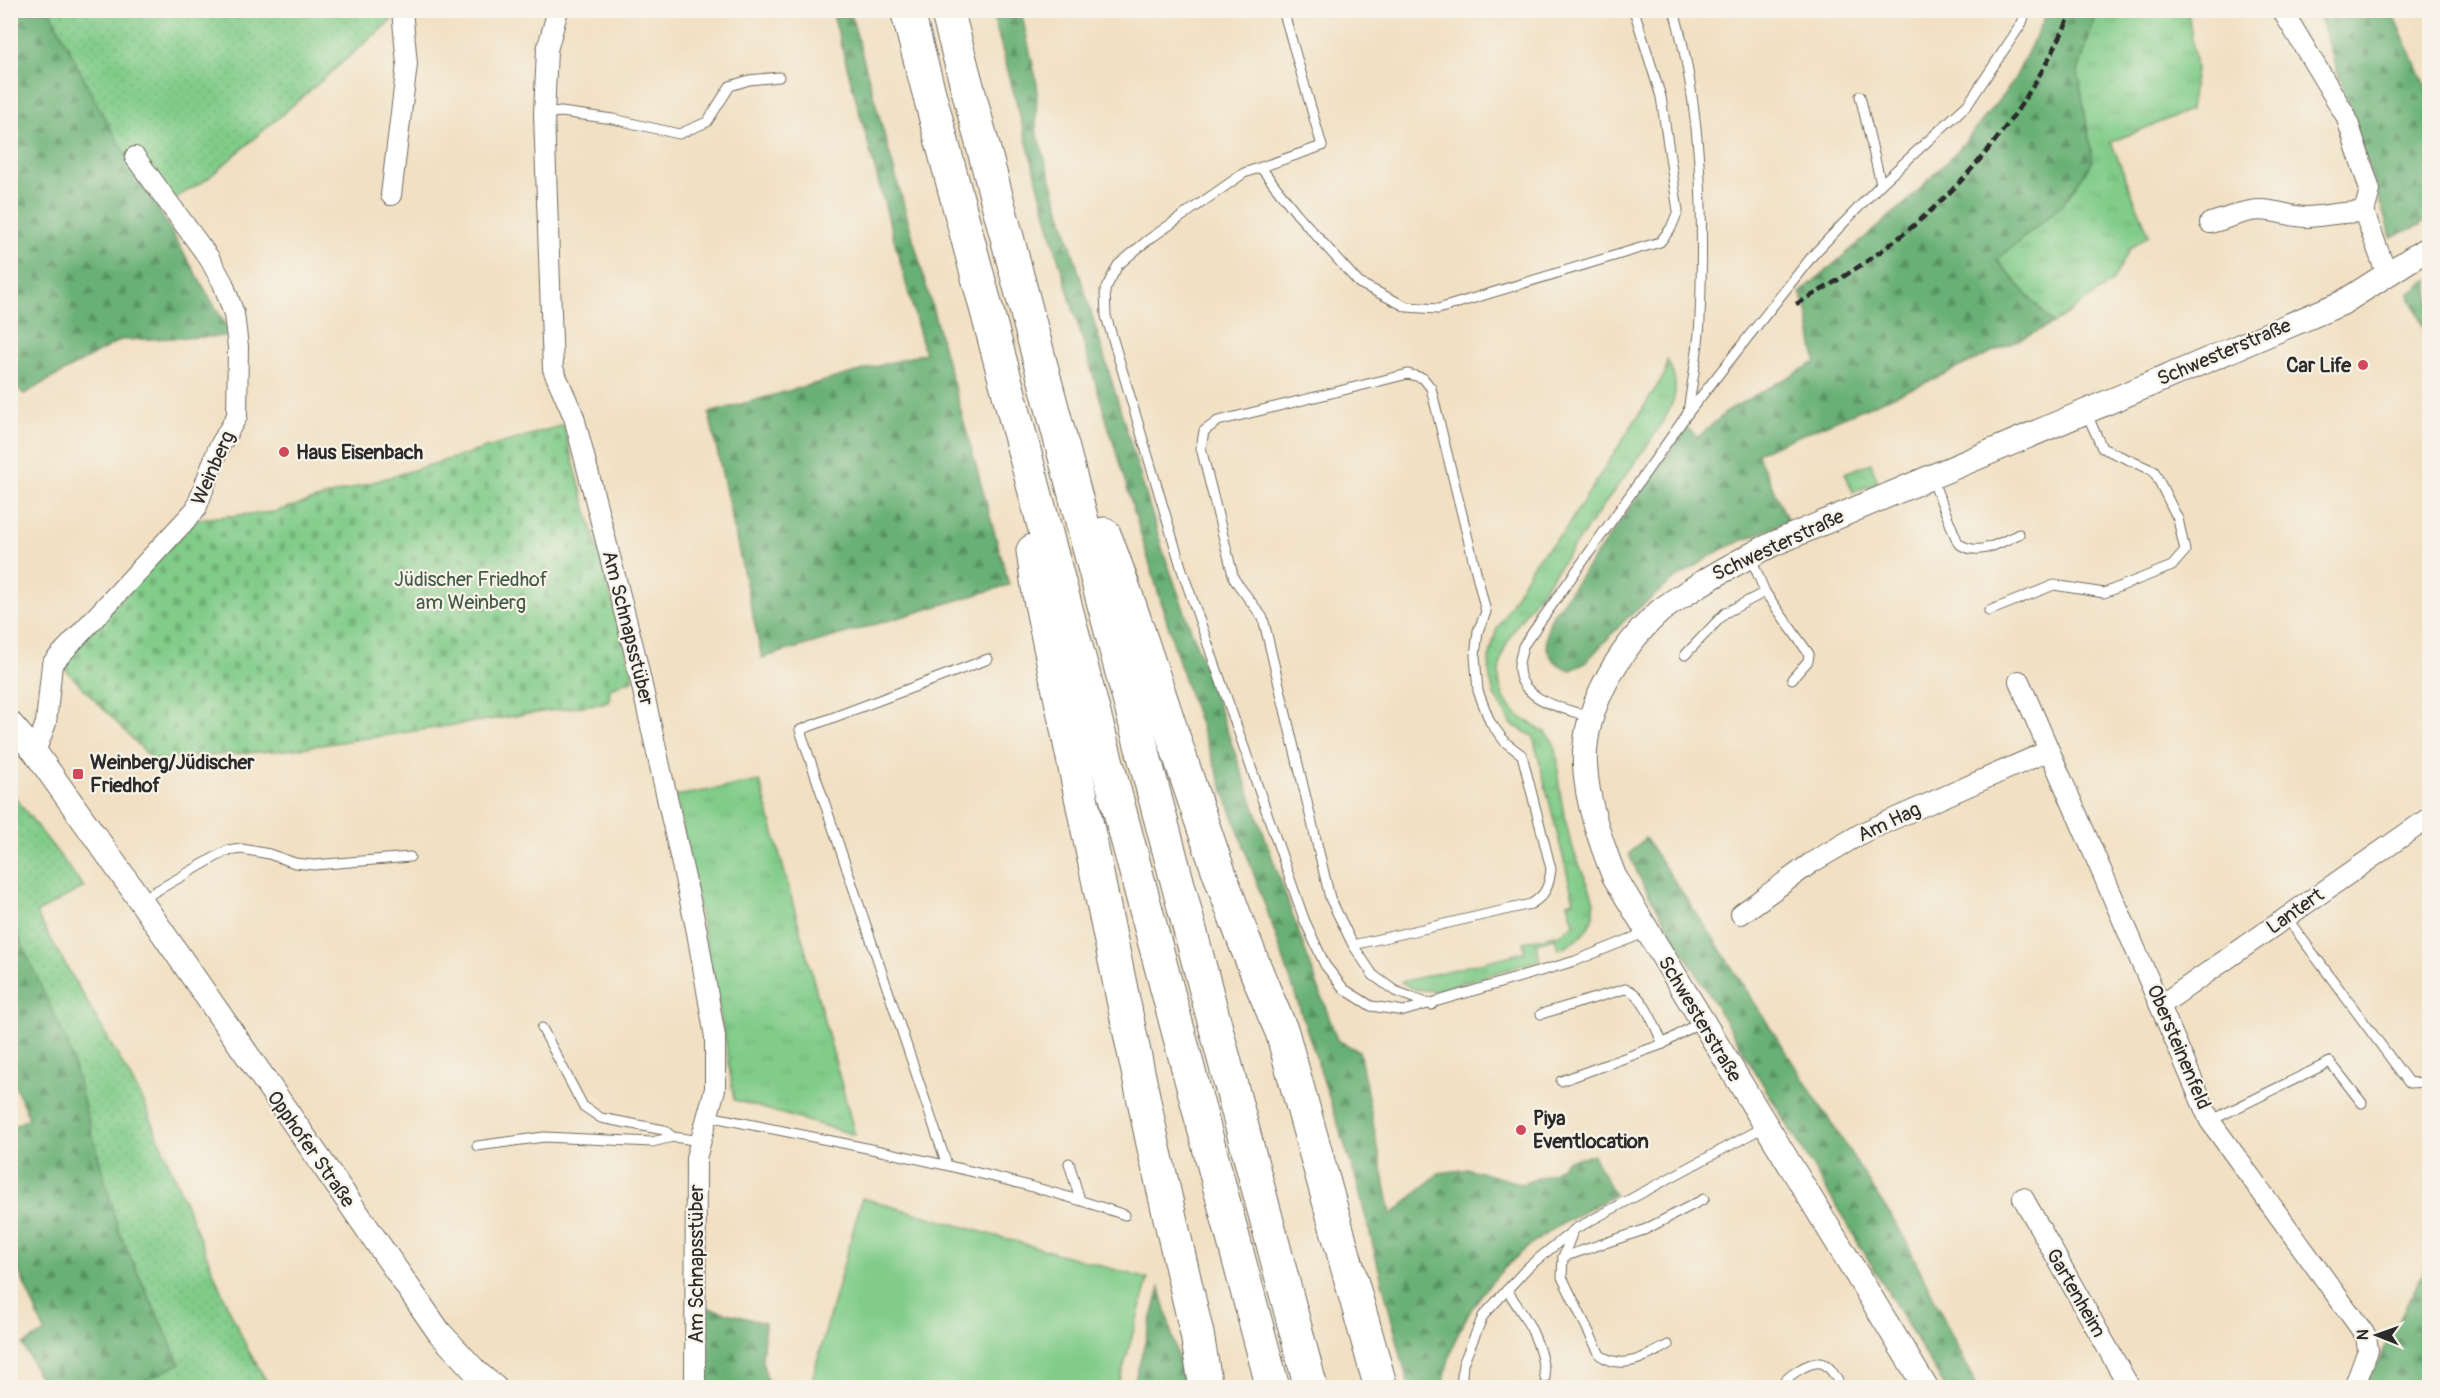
<svg xmlns="http://www.w3.org/2000/svg" width="2440" height="1398" font-family="Pangolin,sans-serif">
  <style>
    .grass { fill: url(#grass-tufts); stroke: #567c5a; stroke-width: 1.5 }
    .forest { fill: url(#forest-firs); stroke: #4a6e50; stroke-width: 1.5 }
    .cemetery { fill: url(#cemetery-stones); stroke: #567c5a; stroke-width: 1.5 }
    .park { fill: #81cc89; stroke: #567c5a; stroke-width: 1.5 }
    .garden { fill: url(#garden-dots); stroke: #567c5a; stroke-width: 1.5 }
    .lines { fill: none; stroke-linecap: round; stroke-linejoin: round }
    .service-casing { stroke: #706a60; stroke-width: 11 }
    .minor-casing { stroke: #706a60; stroke-width: 22 }
    .tertiary-casing { stroke: #706a60; stroke-width: 26 }
    .motorway-casing { stroke: #706a60; stroke-width: 35 }
    .service { stroke: #fff; stroke-width: 9 }
    .minor { stroke: #fff; stroke-width: 20 }
    .tertiary { stroke: #fff; stroke-width: 24 }
    .motorway { stroke: #fff; stroke-width: 33 }
    .rail { stroke: #2b2b2b; stroke-width: 4.5; stroke-dasharray: 9 4.5; stroke-linecap: butt }
    .poi-dot { fill: #d1495b; stroke: #f7f3e8; stroke-width: 2 }
    .labels { text-anchor: middle; dominant-baseline: central; stroke-width: 4.5; stroke-linejoin: round; paint-order: stroke }
    .street-label { font-size: 20px; fill: #2b2b2b; stroke: #f7f3e8 }
    .poi-label { font-size: 20px; font-weight: bold; fill: #2b2b2b; stroke: #f7f3e8; text-anchor: start }
    .park-label { font-size: 20px; fill: #455b47; stroke: #f7f3e8 }
  </style>
  <defs>
    <pattern id="grass-tufts" width="24" height="20" patternUnits="userSpaceOnUse" patternTransform="scale(1.5)"><rect width="24" height="20" fill="#81cc89"/><path d="M3 7l-1-3M5 7V3M7 7l1-3M15 17l-1-3M17 17v-4M19 17l1-3" fill="none" stroke="#70af76"/></pattern>
    <pattern id="forest-firs" width="22" height="20" patternUnits="userSpaceOnUse" patternTransform="scale(1.5)"><rect width="22" height="20" fill="#68b075"/><path d="M5 1l3.5 6h-7zM16 11l3.5 6h-7z" fill="#568f60"/></pattern>
    <pattern id="cemetery-stones" width="16" height="16" patternUnits="userSpaceOnUse" patternTransform="scale(1.5)"><rect width="16" height="16" fill="#81cc89"/><path d="M2 7V4a2 2 0 0 1 4 0v3zM10 15v-3a2 2 0 0 1 4 0v3z" fill="#70af76"/></pattern>
    <pattern id="garden-dots" width="8" height="8" patternUnits="userSpaceOnUse" patternTransform="scale(1.5)"><rect width="8" height="8" fill="#81cc89"/><path d="M2 2h.1M6 6h.1" fill="none" stroke="#70af76" stroke-width="1.8" stroke-linecap="round"/></pattern>
  </defs>
  <rect width="100%" height="100%" fill="#f7f3e8"/>
  <filter id="ink" filterUnits="userSpaceOnUse"><feTurbulence type="fractalNoise" baseFrequency=".0167" numOctaves="2"/><feDisplacementMap in="SourceGraphic" scale="12" xChannelSelector="R" yChannelSelector="G"/><feConvolveMatrix kernelMatrix="1 2 1 2 8 2 1 2 1" color-interpolation-filters="sRGB"/></filter>
  <filter id="wash" filterUnits="userSpaceOnUse"><feTurbulence type="fractalNoise" baseFrequency=".008" numOctaves="4" result="noise"/><feDisplacementMap in="SourceGraphic" scale="24" xChannelSelector="R" yChannelSelector="G"/><feGaussianBlur stdDeviation="1.35" result="paint"/><feColorMatrix in="noise" values="0 0 0 0 0 0 0 0 0 0 0 0 0 0 0 0 0 1.4 0 .05"/><feComposite in="paint" operator="in"/></filter>
  <g filter="url(#wash)">
    <rect width="100%" height="100%" fill="#f1e0c3"/>
    <!-- grass -->
    <g class="grass">
      <path d="M 2097,11 L 2188,11 L 2196,69 L 2190,110 L 2111,142 L 2149,235 L 2130,249 L 2112,282 L 2053,324 L 1997,260 L 2063,204 L 2078,72 Z"/>
      <path d="M 1667,360 C 1687,395 1667,413 1649,443 L 1516,626 C 1498,656 1488,690 1519,716 C 1531,725 1548,730 1554,744 C 1560,756 1557,772 1559,785 C 1562,808 1567,830 1574,852 C 1579,868 1597,896 1594,912 C 1590,931 1576,943 1558,949 L 1555,938 L 1536,943 L 1540,960 L 1434,991 L 1413,989 L 1401,982 L 1525,952 L 1523,942 L 1560,934 L 1574,924 L 1568,903 L 1574,901 L 1533,736 L 1512,725 L 1494,695 L 1490,678 L 1489,659 L 1496,631 L 1535,561 L 1563,533 L 1665,374 Z"/>
      <path d="M 1871,463 L 1878,483 L 1853,492 L 1845,473 Z"/>
      <path d="M 760,781 L 855,1135 L 734,1100 L 726,1044 L 676,796 Z"/>
    </g>
    <!-- forest -->
    <g class="forest">
      <path d="M 10,11 L 50,11 L 97,104 L 232,336 L 120,340 L 24,394 L 11,382 Z"/>
      <path d="M 832,11 L 850,11 L 1009,585 L 762,658 L 709,413 L 925,353 Z"/>
      <path d="M 992,11 L 1021,11 L 1037,84 L 1036,130 L 1162,548 L 1337,1040 L 1359,1051 L 1391,1215 L 1439,1173 L 1469,1169 L 1522,1184 L 1555,1172 L 1567,1160 L 1593,1155 L 1615,1195 C 1593,1207 1571,1218 1550,1231 C 1497,1266 1449,1323 1444,1387 L 1409,1387 L 1356,1179 L 1275,933 L 1186,685 L 1056,251 Z"/>
      <path d="M 2048,11 L 2097,11 L 2078,72 L 2093,161 L 2063,204 L 1997,260 L 2053,324 L 1925,383 L 1757,453 L 1788,521 L 1720,550 L 1672,581 L 1626,619 L 1584,664 L 1571,670 C 1543,661 1542,640 1552,616 L 1687,428 L 1698,437 L 1730,409 L 1816,362 L 1806,306 L 1800,293 L 1910,199 L 1959,149 L 2012,84 Z"/>
      <path d="M 2318,11 L 2391,11 L 2429,92 L 2429,217 L 2420,225 L 2391,237 Z"/>
      <path d="M 2429,279 L 2429,339 L 2409,294 Z"/>
      <path d="M 1645,838 L 1713,938 L 1903,1235 L 1977,1387 L 1945,1387 L 1642,883 L 1629,854 Z"/>
      <path d="M 14,926 L 68,1045 L 119,1232 L 180,1364 L 131,1387 L 44,1387 L 23,1345 L 45,1332 L 11,1253 L 11,1128 L 29,1118 L 11,1076 L 10,928 Z"/>
      <path d="M 2429,1259 L 2429,1387 L 2364,1388 L 2427,1265 Z"/>
      <path d="M 1160,1288 L 1185,1387 L 1133,1387 Z"/>
      <path d="M 705,1307 L 765,1323 L 762,1360 L 769,1387 L 702,1388 Z"/>
    </g>
    <!-- cemetery -->
    <path class="cemetery" d="M 563,425 L 634,679 L 610,688 L 609,702 L 287,750 L 153,760 L 60,664 L 197,519 L 274,512 Z"/>
    <!-- park -->
    <path class="park" d="M 862,1198 L 1148,1279 L 1118,1387 L 810,1387 Z"/>
    <!-- garden -->
    <g class="garden">
      <path d="M 50,11 L 395,11 L 394,18 L 206,180 L 157,209 L 97,104 Z"/>
      <path d="M 10,791 L 84,887 L 36,913 L 143,1100 L 225,1300 L 248,1350 L 270,1387 L 131,1387 L 180,1364 L 119,1232 L 68,1045 L 14,927 L 11,928 Z"/>
    </g>
  </g>
  <g filter="url(#ink)">
    <g class="lines">
      <defs>
        <g id="service">
          <path d="M 1283,10 L 1322,146 L 1244,173 L 1148,240 L 1118,265 L 1105,290 L 1106,316 L 1182,570 L 1304,919 L 1325,965 L 1344,989 L 1371,1006 L 1404,1011 L 1575,961 L 1647,932"/>
          <path d="M 1674,10 C 1702,109 1704,216 1700,318 C 1699,349 1692,381 1688,413"/>
          <path d="M 1860,96 L 1881,184"/>
          <path d="M 544,114 L 561,112 L 613,119 L 679,134 L 707,122 L 730,86 L 749,80 L 779,77"/>
          <path d="M 1261,168 L 1297,214 L 1359,283 L 1407,307 L 1438,309 L 1660,242 L 1671,228 L 1678,211 L 1661,97 L 1634,10"/>
          <path d="M 1932,479 L 1958,543 C 1978,558 1999,543 2019,534"/>
          <path d="M 1751,558 L 1765,592 L 1809,654 L 1808,661 L 1792,679"/>
          <path d="M 1989,611 L 2054,585 L 2104,593 L 2172,566 L 2185,551 L 2178,519 L 2154,471 L 2102,448 L 2086,412"/>
          <path d="M 1685,655 L 1725,613 L 1765,592"/>
          <path d="M 1590,717 C 1567,709 1520,701 1519,669 C 1518,662 1522,653 1523,646 L 1688,413 L 1813,255 L 1881,184 L 1968,104 L 2022,23 L 2026,10"/>
          <path d="M 142,899 L 226,851 L 242,849 L 269,854 L 295,863 L 314,865 L 410,857"/>
          <path d="M 2286,917 L 2409,1083 L 2430,1082"/>
          <path d="M 1353,945 L 1531,904 C 1546,895 1549,886 1551,869 L 1522,755 L 1505,742 L 1490,722 L 1478,691 L 1475,656 L 1478,631 L 1486,612 L 1431,388 L 1423,378 L 1408,374 L 1218,421 L 1204,431 L 1201,448 L 1234,579 L 1263,618 L 1330,898 L 1353,945 L 1373,975 L 1395,991 L 1432,1005"/>
          <path d="M 1541,1014 L 1625,989 C 1642,991 1656,1029 1663,1044"/>
          <path d="M 542,1028 L 583,1106 L 601,1118 L 664,1130 L 673,1137 L 701,1141"/>
          <path d="M 1561,1081 L 1663,1044 L 1701,1021"/>
          <path d="M 709,1116 C 848,1145 990,1169 1125,1215"/>
          <path d="M 2210,1121 L 2330,1062 L 2362,1103"/>
          <path d="M 477,1146 L 544,1137 L 652,1142 L 673,1137"/>
          <path d="M 1069,1163 L 1080,1200"/>
          <path d="M 947,1165 L 800,730 L 988,659"/>
          <path d="M 1572,1234 L 1563,1257 L 1562,1277 L 1600,1355 C 1623,1371 1646,1357 1668,1345"/>
          <path d="M 1563,1257 L 1644,1230 L 1704,1199"/>
          <path d="M 1507,1290 C 1528,1321 1541,1340 1545,1378"/>
          <path d="M 1461,1388 L 1463,1364 L 1483,1316 L 1528,1267 L 1575,1229 L 1766,1126"/>
          <path d="M 1780,1388 C 1785,1377 1812,1358 1824,1364 C 1832,1368 1837,1380 1842,1388"/>
        </g>
        <g id="minor">
          <path d="M 558,10 L 547,50 L 544,114 L 553,369 L 574,417 L 634,650 L 697,932 L 715,1037 L 715,1089 L 696,1158 L 695,1388"/>
          <path d="M 2282,10 L 2346,116 L 2370,190 L 2364,212"/>
          <path d="M 391,195 L 407,64 L 402,10"/>
          <path d="M 2210,223 C 2224,220 2237,213 2251,211 C 2270,207 2288,217 2307,217 C 2326,216 2344,211 2364,212 L 2387,275"/>
          <path d="M 2019,681 L 2210,1121 L 2366,1336 L 2368,1350 L 2354,1388"/>
          <path d="M 35,752 L 46,723 L 52,664 L 196,509 L 218,449 L 237,416 L 238,347 L 234,314 L 223,283 L 209,258 L 135,157"/>
          <path d="M 1741,914 L 1811,863 L 1864,832 L 2048,751"/>
          <path d="M 2161,1005 L 2430,817"/>
          <path d="M 2023,1198 L 2130,1388"/>
        </g>
        <g id="tertiary">
          <path d="M 10,723 L 35,752 L 131,887 L 439,1332 L 477,1373 L 495,1388"/>
          <path d="M 1926,1388 L 1614,876 C 1600,840 1587,803 1585,765 C 1582,709 1619,649 1659,612 C 1666,606 1674,601 1682,596 C 1711,576 1741,560 1773,544 L 2342,303 L 2430,247"/>
        </g>
        <g id="motorway">
          <path d="M 907,10 L 1273,1388"/>
          <path d="M 947,10 L 1311,1388"/>
          <path d="M 1104,534 C 1123,582 1138,632 1155,681 C 1194,799 1231,918 1282,1032 L 1381,1388"/>
          <path d="M 1033,551 L 1039,594 L 1153,1144 L 1197,1334 L 1206,1388"/>
        </g>
      </defs>
      <!-- service casing -->
      <use href="#service" class="service-casing"/>
      <!-- minor casing -->
      <use href="#minor" class="minor-casing"/>
      <!-- tertiary casing -->
      <use href="#tertiary" class="tertiary-casing"/>
      <!-- motorway casing -->
      <use href="#motorway" class="motorway-casing"/>
      <!-- service -->
      <use href="#service" class="service"/>
      <!-- minor -->
      <use href="#minor" class="minor"/>
      <!-- tertiary -->
      <use href="#tertiary" class="tertiary"/>
      <!-- motorway -->
      <use href="#motorway" class="motorway"/>
      <!-- rail -->
      <path class="rail" d="M 1796,304 C 1926,235 2012,144 2073,10"/>
    </g>
  </g>
  <!-- markers -->
  <g class="poi-dot">
    <circle cx="2363" cy="365" r="6"/>
    <circle cx="284" cy="452" r="6"/>
    <rect x="72" y="768" width="12" height="12" rx="3"/>
    <circle cx="1521" cy="1130" r="6"/>
  </g>
  <g class="labels">
    <!-- street labels -->
    <g class="street-label">
      <text transform="translate(2224 352) rotate(-23)">Schwesterstraße</text>
      <text transform="translate(213 468) rotate(-66)">Weinberg</text>
      <text transform="translate(1778 545) rotate(-25)">Schwesterstraße</text>
      <text transform="translate(628 628) rotate(76)">Am Schnapsstüber</text>
      <text transform="translate(1889 822) rotate(-25)">Am Hag</text>
      <text transform="translate(2295 911) rotate(-35)">Lantert</text>
      <text transform="translate(1700 1019) rotate(59)">Schwesterstraße</text>
      <text transform="translate(2179 1047) rotate(67)">Obersteinenfeld</text>
      <text transform="translate(311 1149) rotate(55)">Opphofer Straße</text>
      <text transform="translate(696 1264) rotate(-90)">Am Schnapsstüber</text>
      <text transform="translate(2076 1293) rotate(60)">Gartenheim</text>
    </g>
    <!-- poi labels -->
    <g class="poi-label">
      <text x="2351" y="365" text-anchor="end">Car Life</text>
      <text x="296" y="452">Haus Eisenbach</text>
      <text x="90" y="762">Weinberg/Jüdischer<tspan x="90" dy="23">Friedhof</tspan></text>
      <text x="1533" y="1118">Piya<tspan x="1533" dy="23">Eventlocation</tspan></text>
    </g>
    <!-- park labels -->
    <g class="park-label">
      <text x="471" y="579">Jüdischer Friedhof<tspan x="471" dy="23">am Weinberg</tspan></text>
    </g>
  </g>
  <!-- margin -->
  <rect width="2440" height="1398" fill="none" stroke="#f7f3e8" stroke-width="36"/>
  <!-- north arrow -->
  <g transform="translate(2377 1335) rotate(271)" stroke="#f7f3e8" stroke-width="4.5" paint-order="stroke">
  <path d="M0-4.5L10 22L0 15L-10 22Z" fill="#2b2b2b"/>
  <text y="-9" font-size="16" font-weight="bold" text-anchor="middle" fill="#2b2b2b">N</text>
  </g>
</svg>
